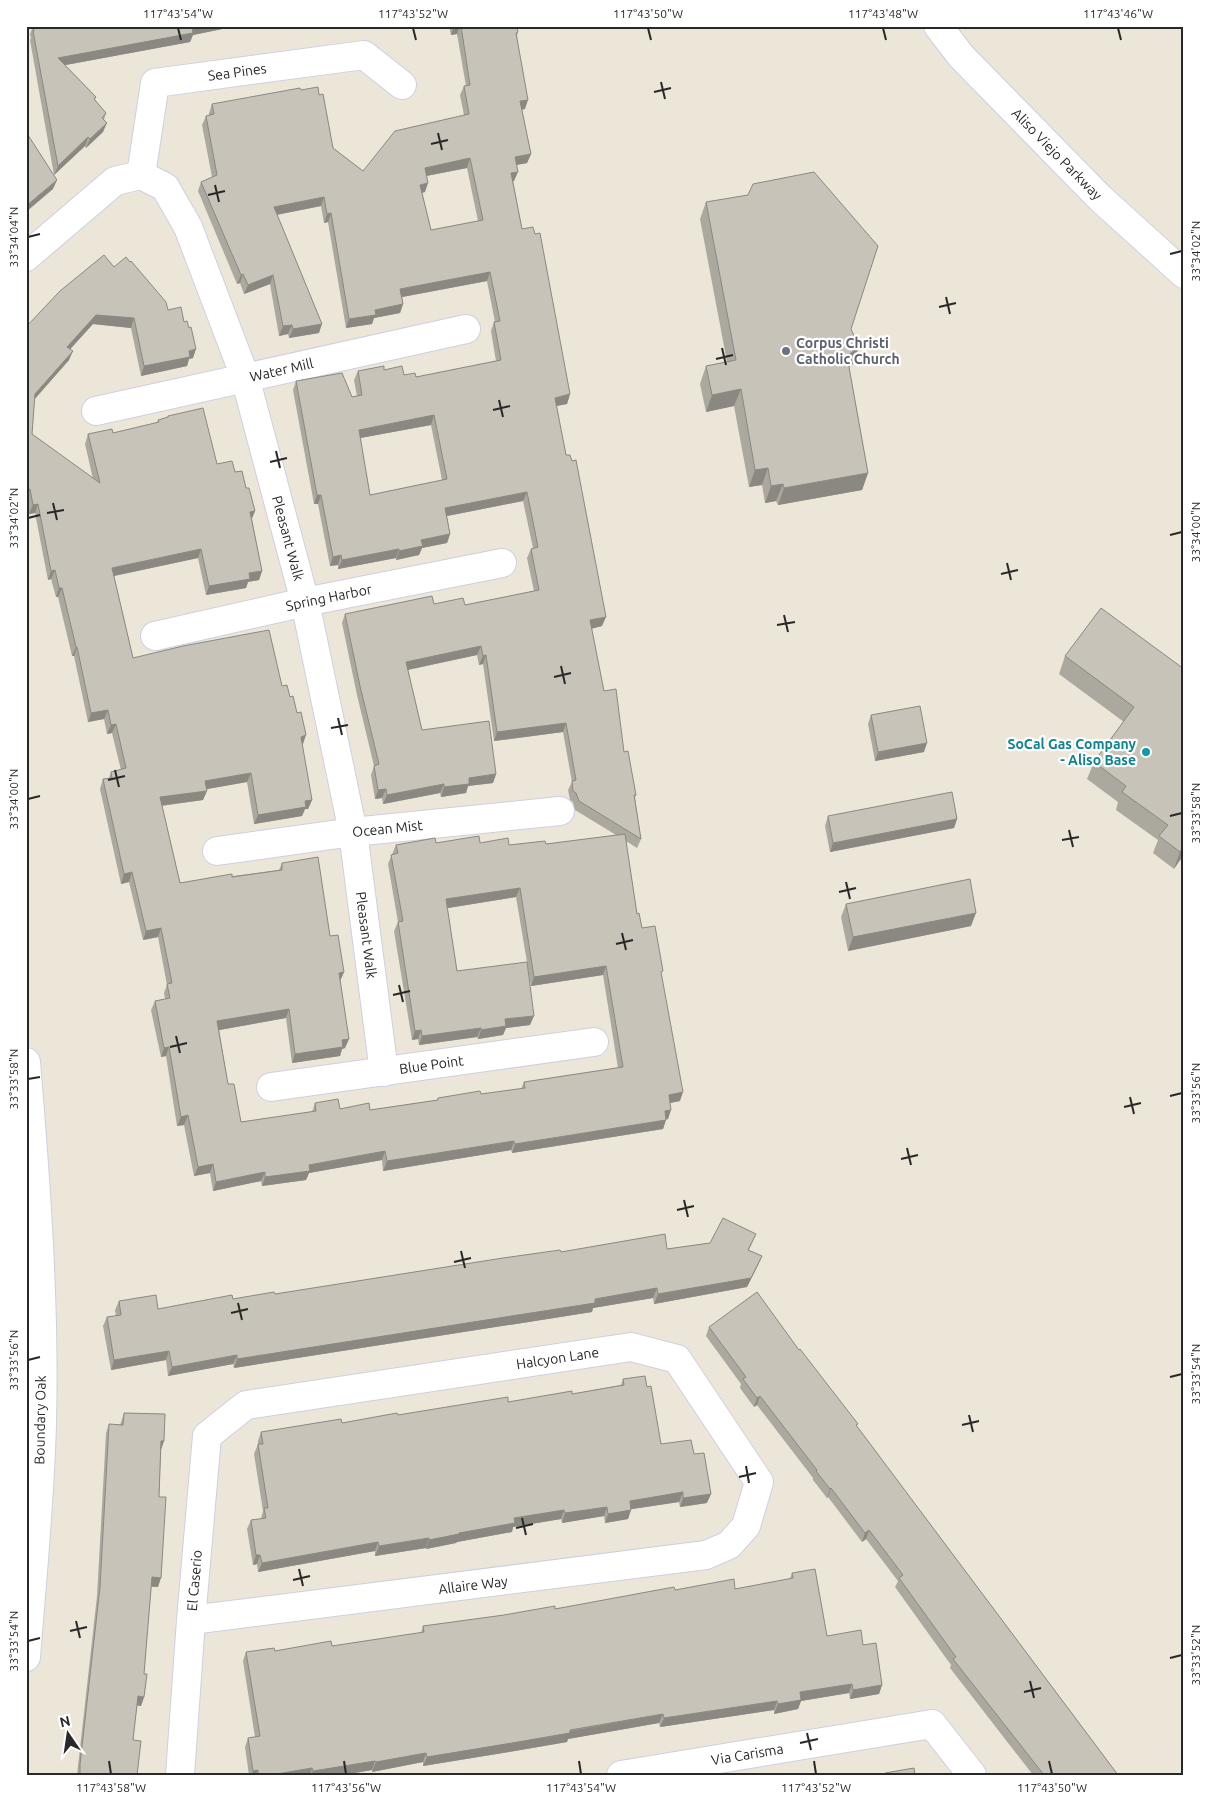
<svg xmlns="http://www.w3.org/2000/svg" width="1210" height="1801" font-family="Ubuntu,sans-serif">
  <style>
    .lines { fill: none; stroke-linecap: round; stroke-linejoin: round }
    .minor-casing { stroke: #cecfe2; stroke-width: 30 }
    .tertiary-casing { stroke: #cecfe2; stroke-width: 30 }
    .secondary-casing { stroke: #cecfe2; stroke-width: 30 }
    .minor { stroke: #fff; stroke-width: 28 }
    .tertiary { stroke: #fff; stroke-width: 28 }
    .secondary { stroke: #fff; stroke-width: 28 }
    .wall { fill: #aba89f; fill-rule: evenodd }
    .shaded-wall { fill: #8b8882 }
    .building { fill: #c7c3b9; stroke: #8b8882; fill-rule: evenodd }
    .ticks { fill: none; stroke: #282828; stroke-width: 2 }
    .worship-dot { fill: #6b7280; stroke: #fff; stroke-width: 2 }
    .culture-dot { fill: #0f9aa8; stroke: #fff; stroke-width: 2 }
    .labels { text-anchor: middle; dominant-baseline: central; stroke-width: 4.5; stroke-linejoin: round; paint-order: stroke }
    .street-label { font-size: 14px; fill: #282828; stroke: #fff }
    .worship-label { font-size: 14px; font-weight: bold; fill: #5b616d; stroke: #fff; text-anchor: start }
    .culture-label { font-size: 14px; font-weight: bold; fill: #0d838f; stroke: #fff; text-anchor: end }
    .neatline { fill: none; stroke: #282828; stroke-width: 2 }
    .ticks-label { font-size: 12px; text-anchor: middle; fill: #282828 }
  </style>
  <rect width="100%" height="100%" fill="#ece6d9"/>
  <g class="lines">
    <defs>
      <g id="minor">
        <path id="s1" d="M 141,175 L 155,83 L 364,55 L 402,85"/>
        <path id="s2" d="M 26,257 L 115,181 L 141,175 L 165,187 L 188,227 L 245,377 L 305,602 L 353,832 L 384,1072"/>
        <path id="s3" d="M 96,411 L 466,329"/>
        <path id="s4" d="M 155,636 L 305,602 L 502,563"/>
        <path id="s5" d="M 217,851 L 353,832 L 560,811"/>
        <path id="s6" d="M 271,1087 L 594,1042"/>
        <path id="s7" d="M 180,1775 L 191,1620 L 207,1436 L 246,1405 L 631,1347 L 677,1359 L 759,1482 L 746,1526 L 729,1545 L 706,1555 L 191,1620"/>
        <path id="s8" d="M 621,1775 L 932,1724 L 972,1775"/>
      </g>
      <path id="tertiary" d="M 26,1062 C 36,1182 45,1303 42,1424 C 40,1502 32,1580 26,1657"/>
      <g id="secondary">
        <path id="s9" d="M 938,26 L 961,56 L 1100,198 L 1184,274"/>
      </g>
    </defs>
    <!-- minor casing -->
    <use href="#minor" class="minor-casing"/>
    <!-- tertiary casing -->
    <use href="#tertiary" class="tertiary-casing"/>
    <!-- secondary casing -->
    <use href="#secondary" class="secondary-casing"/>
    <!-- minor -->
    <use href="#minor" class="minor"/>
    <!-- tertiary -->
    <use href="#tertiary" class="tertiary"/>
    <!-- secondary -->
    <use href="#secondary" class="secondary"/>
  </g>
  <!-- wall -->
  <g class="wall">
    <path d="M 33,26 L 237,26 L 193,35 L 190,42 L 65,65 L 96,97 L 95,100 L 106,113 L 104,120 L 103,132 L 86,148 L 85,146 L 54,175 L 30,40 L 31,38 L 30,34 Z"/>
    <path d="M 449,26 L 517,26 L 518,32 L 517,36 L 525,109 L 522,110 L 531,154 L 527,163 L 516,165 L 514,181 L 513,181 L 522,229 L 570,394 L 567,404 L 556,406 L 602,626 L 591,629 L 604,691 L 624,752 L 636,795 L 635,798 L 641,839 L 637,848 L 626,841 L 637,914 L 642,928 L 661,976 L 680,1101 L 670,1103 L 668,1119 L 666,1119 L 663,1129 L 512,1153 L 511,1150 L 383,1171 L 382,1160 L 309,1173 L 306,1180 L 262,1186 L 261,1181 L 213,1191 L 210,1173 L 194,1176 L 184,1125 L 177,1126 L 166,1056 L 161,1057 L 151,1010 L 155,1001 L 165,999 L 164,993 L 167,985 L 158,937 L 143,940 L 129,882 L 121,884 L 100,789 L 103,779 L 109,778 L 111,772 L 121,770 L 112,733 L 107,734 L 104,719 L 88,722 L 74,656 L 72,656 L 58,597 L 56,597 L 51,579 L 48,580 L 35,513 L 29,514 L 26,499 L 26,327 L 114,267 L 184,322 L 193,358 L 189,359 L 187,366 L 141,376 L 131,328 L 93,324 L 70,349 L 69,360 L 34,400 L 32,434 L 93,479 L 85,444 L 88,434 L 113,433 L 157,423 L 158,420 L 167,418 L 168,416 L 217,464 L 235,472 L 246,488 L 255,511 L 252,519 L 262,571 L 259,580 L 248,582 L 246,588 L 206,595 L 198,558 L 114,576 L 133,658 L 282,686 L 290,697 L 303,744 L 302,745 L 312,800 L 308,809 L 305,809 L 302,816 L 254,824 L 247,782 L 206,789 L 203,800 L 162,806 L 180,883 L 279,870 L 282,863 L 330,936 L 344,972 L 340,981 L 345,1048 L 342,1049 L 340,1056 L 292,1063 L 286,1018 L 219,1030 L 228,1084 L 241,1122 L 312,1112 L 315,1103 L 340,1109 L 370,1110 L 437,1100 L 438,1098 L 481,1094 L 521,1089 L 524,1082 L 618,1068 L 603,975 L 531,986 L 516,897 L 447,908 L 457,971 L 530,1025 L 506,1028 L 503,1035 L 478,1039 L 477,1037 L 419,1045 L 418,1039 L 412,1040 L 394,931 L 398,922 L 388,864 L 396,845 L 436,843 L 480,843 L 509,845 L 546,844 L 616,835 L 575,810 L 573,802 L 570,800 L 568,790 L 572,782 L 563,732 L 494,741 L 483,664 L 479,665 L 477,655 L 408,670 L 422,730 L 496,774 L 493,783 L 468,786 L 466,793 L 441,797 L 440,793 L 383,804 L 382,798 L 375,799 L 371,775 L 374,766 L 357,695 L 342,623 L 345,614 L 434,604 L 465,605 L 534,591 L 527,558 L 531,549 L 533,548 L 523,501 L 447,516 L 450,534 L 447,543 L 422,548 L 419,555 L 396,560 L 396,558 L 338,569 L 338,565 L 330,566 L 318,504 L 314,504 L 293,390 L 296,381 L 352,397 L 357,396 L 354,380 L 358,371 L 384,370 L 404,375 L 416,377 L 496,361 L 491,331 L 494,322 L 495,322 L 487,281 L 402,297 L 403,304 L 400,313 L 374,318 L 372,324 L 346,328 L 328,222 L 324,223 L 321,206 L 277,215 L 319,333 L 289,338 L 288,334 L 279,336 L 270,284 L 244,294 L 240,283 L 237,284 L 198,191 L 201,182 L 212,177 L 202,125 L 206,116 L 209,115 L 209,113 L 212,104 L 301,90 L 319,95 L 333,148 L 363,171 L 464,115 L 460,95 L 464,86 L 466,86 L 457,34 L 451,35 ZM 467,168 L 478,221 L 431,230 L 422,193 L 425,192 L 426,176 ZM 431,425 L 442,480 L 370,495 L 360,438 Z"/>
    <path d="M 706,202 L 851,329 L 853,364 L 849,367 L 868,473 L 862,490 L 778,505 L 776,501 L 765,503 L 762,485 L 749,487 L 734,406 L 706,412 L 700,384 L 706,366 L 727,362 L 700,219 Z"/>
    <path d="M 1065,656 L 1184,669 L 1184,862 L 1180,860 L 1174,869 L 1153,853 L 1158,840 L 1116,810 L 1118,802 L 1087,779 L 1094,762 L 1124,722 L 1059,674 Z"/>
    <path d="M 871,715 L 924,752 L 875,761 L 868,724 Z"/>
    <path d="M 828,816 L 957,819 L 954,828 L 830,852 L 825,826 Z"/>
    <path d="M 846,904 L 971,926 L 848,951 L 841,917 Z"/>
    <path d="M 756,1234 L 749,1250 L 762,1256 L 758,1265 L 747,1287 L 654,1304 L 653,1298 L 593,1308 L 592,1312 L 234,1368 L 233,1364 L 168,1376 L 166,1360 L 111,1370 L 103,1326 L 107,1317 L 116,1316 L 115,1310 L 119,1301 L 158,1309 L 275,1294 L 561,1252 L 667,1249 L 710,1243 Z"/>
    <path d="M 709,1327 L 799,1350 L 1118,1775 L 1033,1775 L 950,1668 L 951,1665 L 895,1587 L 898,1581 L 866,1539 L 862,1542 L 828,1497 L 827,1498 L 813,1480 L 813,1478 L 757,1405 L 754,1407 L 740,1388 L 741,1384 L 706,1336 Z"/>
    <path d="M 623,1379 L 647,1387 L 661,1444 L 694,1454 L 707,1503 L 680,1507 L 679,1502 L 631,1509 L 628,1519 L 605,1523 L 604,1516 L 562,1523 L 561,1519 L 513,1527 L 512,1532 L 457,1542 L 456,1543 L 426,1549 L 426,1548 L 375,1556 L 375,1551 L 258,1572 L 257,1564 L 253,1565 L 247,1529 L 251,1520 L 261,1519 L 263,1511 L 254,1454 L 258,1444 L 258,1441 L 261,1432 L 342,1423 L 398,1415 L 572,1394 L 621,1385 Z"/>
    <path d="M 124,1413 L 161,1450 L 159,1497 L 158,1587 L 151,1587 L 144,1674 L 144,1697 L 141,1706 L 137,1705 L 133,1740 L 137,1775 L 77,1775 L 97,1596 L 106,1433 L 109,1424 L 120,1425 Z"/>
    <path d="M 792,1573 L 827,1636 L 863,1645 L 882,1685 L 879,1694 L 850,1699 L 849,1693 L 801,1701 L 798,1709 L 774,1714 L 774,1710 L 660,1727 L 659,1723 L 568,1739 L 567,1742 L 509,1752 L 423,1766 L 423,1762 L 372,1772 L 372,1770 L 343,1775 L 249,1775 L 245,1747 L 248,1738 L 255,1737 L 243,1661 L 246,1652 L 275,1651 L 332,1646 L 421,1633 L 423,1626 L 555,1609 L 675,1590 L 735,1589 L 790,1579 Z"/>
  </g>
  <!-- shaded-wall -->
  <g class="shaded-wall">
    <path d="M 192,26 L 237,26 L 193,35 L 190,42 L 55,67 L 58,58 Z"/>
    <path d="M 454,26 L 460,26 L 457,34 L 451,35 Z"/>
    <path d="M 528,100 L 525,109 L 517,110 L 520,101 Z"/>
    <path d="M 107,123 L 103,132 L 86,148 L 90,139 Z"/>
    <path d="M 88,137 L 85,146 L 54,175 L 58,166 Z"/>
    <path d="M 531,154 L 527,163 L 511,166 L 515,157 Z"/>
    <path d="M 470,158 L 467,168 L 421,177 L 425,168 Z"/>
    <path d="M 518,172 L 514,181 L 508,182 L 511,173 Z"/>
    <path d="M 57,180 L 53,189 L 26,212 L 26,206 Z"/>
    <path d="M 428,183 L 425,192 L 417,194 L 420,185 Z"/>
    <path d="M 324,197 L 321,206 L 270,216 L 274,207 Z"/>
    <path d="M 331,213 L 328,222 L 324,223 L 327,214 Z"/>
    <path d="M 490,272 L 487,281 L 397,298 L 400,289 Z"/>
    <path d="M 243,274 L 240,283 L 237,284 L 241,275 Z"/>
    <path d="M 273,275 L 270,284 L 244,294 L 248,285 Z"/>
    <path d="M 403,304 L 400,313 L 374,318 L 372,324 L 346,328 L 349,319 L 375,310 Z"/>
    <path d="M 96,315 L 134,318 L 131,328 L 93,324 L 64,356 L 67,347 Z"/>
    <path d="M 322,324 L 319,333 L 289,338 L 293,329 Z"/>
    <path d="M 292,325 L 288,334 L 279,336 L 283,326 Z"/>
    <path d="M 859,347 L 853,364 L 841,373 L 847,356 Z"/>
    <path d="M 196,349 L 193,358 L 189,359 L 187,366 L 141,376 L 144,366 L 189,351 Z"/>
    <path d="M 73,351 L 69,360 L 31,403 L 35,394 Z"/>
    <path d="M 741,389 L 734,406 L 706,412 L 712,395 Z"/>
    <path d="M 570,394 L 567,404 L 551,407 L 555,398 Z"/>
    <path d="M 434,415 L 431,425 L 355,439 L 359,430 Z"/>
    <path d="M 768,468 L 762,485 L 749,487 L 755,470 Z"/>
    <path d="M 868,473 L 862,490 L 778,505 L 784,488 Z"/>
    <path d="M 783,484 L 776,501 L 765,503 L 771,486 Z"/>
    <path d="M 30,489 L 26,499 L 26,490 Z"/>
    <path d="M 527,492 L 523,501 L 442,517 L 445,508 Z"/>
    <path d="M 317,495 L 321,495 L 318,504 L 314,504 Z"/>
    <path d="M 38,504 L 35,513 L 29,514 L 33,505 Z"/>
    <path d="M 255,511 L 251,520 L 250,512 Z"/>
    <path d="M 450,534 L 447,543 L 422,548 L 419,555 L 396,560 L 399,551 L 421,540 Z"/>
    <path d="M 201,549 L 198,558 L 109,577 L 112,568 Z"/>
    <path d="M 399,549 L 396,558 L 338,569 L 342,560 Z"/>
    <path d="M 341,555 L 338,565 L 330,566 L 333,557 Z"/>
    <path d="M 55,570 L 51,579 L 48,580 L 51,571 Z"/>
    <path d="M 262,571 L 259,580 L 248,582 L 246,588 L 206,595 L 209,586 L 249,573 Z"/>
    <path d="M 59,588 L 62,588 L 58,597 L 56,597 Z"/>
    <path d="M 606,617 L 602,626 L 586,630 L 590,620 Z"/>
    <path d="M 481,646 L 477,655 L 402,671 L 406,662 Z"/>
    <path d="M 76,647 L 77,647 L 74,656 L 72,656 Z"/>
    <path d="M 486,655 L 483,664 L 479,665 L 483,656 Z"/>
    <path d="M 108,710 L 104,719 L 88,722 L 91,713 Z"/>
    <path d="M 566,723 L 563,732 L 494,741 L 497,732 Z"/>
    <path d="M 116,724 L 112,733 L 107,734 L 111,725 Z"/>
    <path d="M 306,735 L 303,744 L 297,746 L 301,737 Z"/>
    <path d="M 927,743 L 924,752 L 875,761 L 878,752 Z"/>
    <path d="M 251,773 L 247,782 L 202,790 L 205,781 Z"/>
    <path d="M 496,774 L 493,783 L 468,786 L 466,793 L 441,797 L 444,787 L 469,778 Z"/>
    <path d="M 444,784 L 440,793 L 383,804 L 387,795 Z"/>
    <path d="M 386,789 L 382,798 L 375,799 L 378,790 Z"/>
    <path d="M 207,791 L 203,800 L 157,806 L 160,797 Z"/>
    <path d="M 312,800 L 308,809 L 305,809 L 302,816 L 254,824 L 258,815 L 305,801 Z"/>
    <path d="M 957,819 L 954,828 L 830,852 L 833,843 Z"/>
    <path d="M 1184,846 L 1184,851 L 1180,860 L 1174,869 L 1180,852 Z"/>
    <path d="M 132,872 L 129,882 L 121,884 L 124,874 Z"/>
    <path d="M 520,888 L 516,897 L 442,909 L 446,899 Z"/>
    <path d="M 976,913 L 971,926 L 848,951 L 853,937 Z"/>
    <path d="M 161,928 L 158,937 L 143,940 L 146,931 Z"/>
    <path d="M 606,966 L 603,975 L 531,986 L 534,977 Z"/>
    <path d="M 344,972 L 340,981 L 335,982 L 339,973 Z"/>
    <path d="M 289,1009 L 286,1018 L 214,1031 L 217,1021 Z"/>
    <path d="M 534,1016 L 530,1025 L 506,1028 L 503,1035 L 478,1039 L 481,1030 L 505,1019 Z"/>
    <path d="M 481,1028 L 477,1037 L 419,1045 L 422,1036 Z"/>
    <path d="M 421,1030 L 418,1039 L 412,1040 L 415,1031 Z"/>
    <path d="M 349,1039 L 345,1048 L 342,1049 L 340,1056 L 292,1063 L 295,1054 L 342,1040 Z"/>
    <path d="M 169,1047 L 166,1056 L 161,1057 L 164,1048 Z"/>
    <path d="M 683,1092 L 680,1101 L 665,1104 L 669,1095 Z"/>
    <path d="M 671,1110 L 668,1119 L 662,1121 L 665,1111 Z"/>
    <path d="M 188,1115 L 184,1125 L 177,1126 L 181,1117 Z"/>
    <path d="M 666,1120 L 663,1129 L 512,1153 L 515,1144 Z"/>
    <path d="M 514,1141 L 511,1150 L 383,1171 L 387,1161 Z"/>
    <path d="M 385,1151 L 382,1160 L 309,1173 L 306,1180 L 262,1186 L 265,1177 L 309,1165 Z"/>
    <path d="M 213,1164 L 210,1173 L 194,1176 L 198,1167 Z"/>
    <path d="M 265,1172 L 261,1181 L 213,1191 L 216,1182 Z"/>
    <path d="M 762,1256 L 758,1265 L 747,1287 L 654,1304 L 658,1294 Z"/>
    <path d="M 657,1288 L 653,1298 L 593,1308 L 592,1312 L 234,1368 L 237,1359 Z"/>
    <path d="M 169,1351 L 166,1360 L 111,1370 L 114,1360 Z"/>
    <path d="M 237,1355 L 233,1364 L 168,1376 L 172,1367 Z"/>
    <path d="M 760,1396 L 757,1405 L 754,1407 L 757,1398 Z"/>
    <path d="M 161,1441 L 164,1441 L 161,1450 L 158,1450 Z"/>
    <path d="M 831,1488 L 828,1497 L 827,1498 L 830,1489 Z"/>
    <path d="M 683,1492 L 679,1502 L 626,1510 L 630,1501 Z"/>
    <path d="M 711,1494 L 707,1503 L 680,1507 L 683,1498 Z"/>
    <path d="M 607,1507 L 604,1516 L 562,1523 L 565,1513 Z"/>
    <path d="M 564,1510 L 561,1519 L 513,1527 L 512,1532 L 457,1542 L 456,1543 L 426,1549 L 429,1540 L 514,1518 Z"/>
    <path d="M 631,1510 L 628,1519 L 605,1523 L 608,1514 Z"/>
    <path d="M 869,1530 L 866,1539 L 862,1542 L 865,1533 Z"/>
    <path d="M 429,1538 L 426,1548 L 375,1556 L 379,1546 Z"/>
    <path d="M 378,1542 L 375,1551 L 258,1572 L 262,1563 Z"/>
    <path d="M 256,1555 L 260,1555 L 257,1564 L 253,1565 Z"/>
    <path d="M 152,1577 L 161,1578 L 158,1587 L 149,1586 Z"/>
    <path d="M 852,1684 L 849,1693 L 801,1701 L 798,1709 L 774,1714 L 778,1704 L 800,1692 Z"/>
    <path d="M 882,1685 L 879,1694 L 850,1699 L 853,1690 Z"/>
    <path d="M 138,1696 L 144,1697 L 141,1706 L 135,1705 Z"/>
    <path d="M 777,1701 L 774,1710 L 660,1727 L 664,1718 Z"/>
    <path d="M 663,1714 L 659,1723 L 568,1739 L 567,1742 L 509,1752 L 423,1766 L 427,1757 Z"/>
    <path d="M 426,1753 L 423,1762 L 372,1772 L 376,1762 Z"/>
    <path d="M 375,1761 L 372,1770 L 343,1775 L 311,1775 L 313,1771 Z"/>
    <path d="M 312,1768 L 310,1775 L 271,1775 Z"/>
    <path d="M 258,1770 L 256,1775 L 252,1775 L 253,1771 Z"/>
  </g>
  <!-- building -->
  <g class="building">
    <path d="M 33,26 L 193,26 L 192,26 L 193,33 L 58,58 L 96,97 L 94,99 L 106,113 L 102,118 L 107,123 L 90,139 L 88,137 L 58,166 L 33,31 L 34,31 Z"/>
    <path d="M 461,26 L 517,26 L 518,32 L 516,33 L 528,100 L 520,101 L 531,154 L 515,157 L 518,172 L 511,173 L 522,229 L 533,227 L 535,234 L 540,233 L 570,394 L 555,398 L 566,455 L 570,455 L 572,461 L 576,460 L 606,617 L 590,620 L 604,691 L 616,689 L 624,752 L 628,751 L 636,795 L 634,795 L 641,839 L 579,801 L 576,793 L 573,791 L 572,781 L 576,780 L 566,723 L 497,732 L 486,655 L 483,656 L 481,646 L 406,662 L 422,730 L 489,721 L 496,774 L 469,778 L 469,784 L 444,787 L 444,784 L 387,795 L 386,789 L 378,790 L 374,766 L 379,764 L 360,686 L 345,614 L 432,596 L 434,604 L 463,598 L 465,605 L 539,590 L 531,549 L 538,547 L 527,492 L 445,508 L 450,534 L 421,540 L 423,546 L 399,551 L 399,549 L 342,560 L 341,555 L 333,557 L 321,495 L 317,495 L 296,381 L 342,373 L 352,397 L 362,395 L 358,371 L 384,366 L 384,370 L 402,366 L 404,375 L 415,373 L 416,377 L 501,360 L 494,322 L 500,321 L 490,272 L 400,289 L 403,304 L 375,310 L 376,315 L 349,319 L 331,213 L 327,214 L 324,197 L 274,207 L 322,324 L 293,329 L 292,325 L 283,326 L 273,275 L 248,285 L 243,274 L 241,275 L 201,182 L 217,175 L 206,116 L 214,114 L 212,104 L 300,88 L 301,90 L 318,87 L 319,95 L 323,94 L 333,148 L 363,171 L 395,131 L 469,114 L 464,86 L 470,85 ZM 470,158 L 483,220 L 431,230 L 420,185 L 428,183 L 425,168 ZM 434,415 L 447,479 L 370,495 L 359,430 Z"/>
    <path d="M 26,132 L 57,180 L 26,206 Z"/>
    <path d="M 814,172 L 878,246 L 851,329 L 859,347 L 847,356 L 868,473 L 784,488 L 783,484 L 771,486 L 768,468 L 755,470 L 741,389 L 712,395 L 706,366 L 736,360 L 706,202 L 748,195 L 753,184 Z"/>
    <path d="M 104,255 L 114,267 L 126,257 L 130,262 L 131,261 L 166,302 L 168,310 L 181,307 L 184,322 L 187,321 L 189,328 L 191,327 L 196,349 L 189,351 L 190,357 L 144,366 L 134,318 L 96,315 L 67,347 L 73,351 L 35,394 L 32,434 L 100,483 L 88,434 L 112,429 L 113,433 L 159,422 L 158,420 L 168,417 L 168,416 L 203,408 L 217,464 L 232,461 L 235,472 L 242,471 L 246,488 L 249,488 L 255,511 L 250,512 L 262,571 L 249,573 L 250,579 L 209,586 L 201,549 L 112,568 L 133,658 L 183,646 L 269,630 L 282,686 L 287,685 L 290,697 L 293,696 L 297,713 L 301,712 L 306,735 L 301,737 L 312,800 L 305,801 L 306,807 L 258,815 L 251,773 L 205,781 L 207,791 L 160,797 L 180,883 L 232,874 L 232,877 L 282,870 L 282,863 L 318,857 L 330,936 L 338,935 L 344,972 L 339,973 L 349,1039 L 342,1040 L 343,1047 L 295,1054 L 289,1009 L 217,1021 L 228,1084 L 234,1084 L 241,1122 L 316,1111 L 315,1103 L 338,1099 L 340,1109 L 369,1103 L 370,1110 L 438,1100 L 438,1098 L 480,1091 L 481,1094 L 525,1088 L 524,1082 L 623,1067 L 606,966 L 534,977 L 520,888 L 446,899 L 457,971 L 527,962 L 534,1016 L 505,1019 L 506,1026 L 481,1030 L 481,1028 L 422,1036 L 421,1030 L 415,1031 L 398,922 L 403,921 L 391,855 L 398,853 L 396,845 L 435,838 L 436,843 L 479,836 L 480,843 L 508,838 L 509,845 L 545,841 L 546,844 L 625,834 L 637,914 L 639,913 L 642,928 L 655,926 L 663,971 L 661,972 L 683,1092 L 669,1095 L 671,1110 L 665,1111 L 666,1120 L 515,1144 L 514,1141 L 387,1161 L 385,1151 L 309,1165 L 310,1171 L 265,1177 L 265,1172 L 216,1182 L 213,1164 L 198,1167 L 188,1115 L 181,1117 L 169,1047 L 164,1048 L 155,1001 L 170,998 L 167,984 L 172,983 L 161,928 L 146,931 L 132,872 L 124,874 L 103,779 L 112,778 L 111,772 L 126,768 L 116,724 L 111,725 L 108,710 L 91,713 L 77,647 L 76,647 L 62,588 L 59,588 L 55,570 L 51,571 L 38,504 L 33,505 L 30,489 L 26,490 L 26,327 L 60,291 Z"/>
    <path d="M 1101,608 L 1184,669 L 1184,846 L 1180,852 L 1159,836 L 1168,825 L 1122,792 L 1126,786 L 1094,762 L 1134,707 L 1065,656 Z"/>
    <path d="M 920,706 L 927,743 L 878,752 L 871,715 Z"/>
    <path d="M 952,792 L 957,819 L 833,843 L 828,816 Z"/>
    <path d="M 970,879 L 976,913 L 853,937 L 846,904 Z"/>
    <path d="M 723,1218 L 756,1234 L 748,1250 L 762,1256 L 751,1278 L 658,1294 L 657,1288 L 595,1299 L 595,1303 L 237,1359 L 237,1355 L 172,1367 L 169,1351 L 114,1360 L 107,1317 L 121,1315 L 119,1301 L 156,1295 L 158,1309 L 232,1295 L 233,1299 L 274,1292 L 275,1294 L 503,1258 L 560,1250 L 561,1252 L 665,1234 L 667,1249 L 710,1243 Z"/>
    <path d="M 757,1292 L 799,1350 L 800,1349 L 858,1424 L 856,1425 L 1118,1775 L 1044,1775 L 953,1659 L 956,1657 L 899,1578 L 903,1575 L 869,1530 L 865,1533 L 831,1488 L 830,1489 L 816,1471 L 817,1470 L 760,1396 L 757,1398 L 743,1379 L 746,1377 L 709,1327 Z"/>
    <path d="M 645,1376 L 647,1387 L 651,1386 L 661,1444 L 691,1440 L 694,1454 L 704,1453 L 711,1494 L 683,1498 L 683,1492 L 630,1501 L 631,1510 L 608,1514 L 607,1507 L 565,1513 L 564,1510 L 514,1518 L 515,1523 L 459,1533 L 459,1534 L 429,1540 L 429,1538 L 379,1546 L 378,1542 L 262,1563 L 260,1555 L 256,1555 L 251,1520 L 266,1518 L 264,1508 L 268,1508 L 258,1444 L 263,1444 L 261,1432 L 341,1419 L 342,1423 L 397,1413 L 398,1415 L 508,1397 L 508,1402 L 572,1391 L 572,1394 L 624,1385 L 623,1379 Z"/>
    <path d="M 124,1413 L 165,1414 L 164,1441 L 161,1441 L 159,1497 L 166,1497 L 161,1578 L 152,1577 L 144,1674 L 147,1674 L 144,1697 L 138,1696 L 133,1740 L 141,1741 L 137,1775 L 80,1775 L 80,1764 L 100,1587 L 109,1424 L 123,1425 Z"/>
    <path d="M 815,1569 L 827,1636 L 861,1630 L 863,1645 L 876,1643 L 882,1685 L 853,1690 L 852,1684 L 800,1692 L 801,1700 L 778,1704 L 777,1701 L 664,1718 L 663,1714 L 570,1730 L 570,1733 L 512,1743 L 427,1757 L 426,1753 L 376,1762 L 375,1761 L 313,1771 L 312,1768 L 271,1775 L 258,1775 L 258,1770 L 253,1771 L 248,1738 L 260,1736 L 246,1652 L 274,1648 L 275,1651 L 331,1641 L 332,1646 L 424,1632 L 423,1626 L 504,1615 L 555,1606 L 555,1609 L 674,1587 L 675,1590 L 734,1579 L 735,1589 L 793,1578 L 792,1573 Z"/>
    <path d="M 914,1768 L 915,1775 L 886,1775 L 885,1773 Z"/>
  </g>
  <!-- ticks -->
  <path class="ticks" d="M 178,28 L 181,40M 413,28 L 416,40M 648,28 L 651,40M 883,28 L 886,40M 1118,28 L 1121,40M 661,82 L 665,99M 654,92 L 671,88M 438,133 L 442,150M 431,144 L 448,140M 215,185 L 219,202M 208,195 L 225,191M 28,237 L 40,234M 1170,254 L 1182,251M 946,297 L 950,314M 939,307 L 956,303M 722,348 L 726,365M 716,359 L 733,355M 499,400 L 503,417M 493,410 L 510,406M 276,451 L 280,468M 270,462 L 287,458M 53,503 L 57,520M 47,513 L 64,510M 28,518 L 40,515M 1170,535 L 1182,532M 1007,563 L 1011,580M 1001,574 L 1018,570M 784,615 L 788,632M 777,625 L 795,622M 561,666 L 565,684M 554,677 L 571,673M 338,718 L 342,735M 331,728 L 348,725M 115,770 L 119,787M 108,780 L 125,776M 28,799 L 40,796M 1170,816 L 1182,813M 1069,830 L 1073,847M 1062,840 L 1079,837M 846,882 L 850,899M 839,892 L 856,888M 622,933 L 626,950M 616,944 L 633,940M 399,985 L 403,1002M 393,995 L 410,991M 176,1036 L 180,1053M 170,1047 L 187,1043M 28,1079 L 40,1077M 1170,1096 L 1182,1093M 1130,1097 L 1134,1114M 1124,1107 L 1141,1103M 907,1148 L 911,1165M 901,1159 L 918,1155M 684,1200 L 688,1217M 677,1210 L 694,1206M 461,1251 L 465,1268M 454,1262 L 471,1258M 238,1303 L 242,1320M 231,1313 L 248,1309M 28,1360 L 40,1357M 1170,1377 L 1182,1374M 969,1415 L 973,1432M 962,1425 L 979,1421M 746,1466 L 749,1483M 739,1477 L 756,1473M 522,1518 L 526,1535M 516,1528 L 533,1524M 299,1569 L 303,1586M 293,1580 L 310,1576M 76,1621 L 80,1638M 70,1631 L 87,1627M 28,1641 L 40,1638M 1170,1658 L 1182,1655M 1030,1681 L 1034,1698M 1024,1692 L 1041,1688M 807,1733 L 811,1750M 800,1743 L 818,1739M 109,1761 L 111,1774M 344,1761 L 346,1774M 579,1761 L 581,1774M 814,1761 L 816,1774M 1049,1761 L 1052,1774"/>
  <!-- markers -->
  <circle class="worship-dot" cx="786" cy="351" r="5"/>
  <circle class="culture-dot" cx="1146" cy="752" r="5"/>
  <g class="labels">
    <!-- street labels -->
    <g class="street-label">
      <text stroke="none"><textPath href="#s1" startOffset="176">Sea Pines</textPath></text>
      <text stroke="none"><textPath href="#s9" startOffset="175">Aliso Viejo Parkway</textPath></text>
      <text stroke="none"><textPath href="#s3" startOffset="190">Water Mill</textPath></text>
      <text stroke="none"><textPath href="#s2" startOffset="544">Pleasant Walk</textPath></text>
      <text stroke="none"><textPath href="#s4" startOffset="178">Spring Harbor</textPath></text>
      <text stroke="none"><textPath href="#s5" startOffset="172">Ocean Mist</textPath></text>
      <text stroke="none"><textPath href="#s2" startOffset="949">Pleasant Walk</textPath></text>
      <text stroke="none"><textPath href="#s6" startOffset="162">Blue Point</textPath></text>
      <text stroke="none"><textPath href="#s7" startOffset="705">Halcyon Lane</textPath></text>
      <text transform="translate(40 1420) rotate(-89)">Boundary Oak</text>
      <text stroke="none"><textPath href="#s7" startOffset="195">El Caserio</textPath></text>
      <text transform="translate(473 1585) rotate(-7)">Allaire Way</text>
      <text stroke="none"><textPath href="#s8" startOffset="128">Via Carisma</textPath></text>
    </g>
    <!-- worship labels -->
    <g class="worship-label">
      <text x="796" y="343">Corpus Christi<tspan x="796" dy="16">Catholic Church</tspan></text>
    </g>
    <!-- culture labels -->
    <g class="culture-label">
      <text x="1136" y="744">SoCal Gas Company<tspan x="1136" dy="16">- Aliso Base</tspan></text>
    </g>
  </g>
  <!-- border -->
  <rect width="1210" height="1801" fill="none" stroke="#ffffff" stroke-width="55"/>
  <!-- north arrow -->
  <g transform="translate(68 1734) rotate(347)" stroke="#ffffff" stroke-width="4" paint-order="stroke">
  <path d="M0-4L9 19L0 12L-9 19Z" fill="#282828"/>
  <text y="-8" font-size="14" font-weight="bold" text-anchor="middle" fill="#282828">N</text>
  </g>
  <rect x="28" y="28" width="1154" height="1746" class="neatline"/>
  <g class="ticks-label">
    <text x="178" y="18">117°43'54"W</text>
    <text x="413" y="18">117°43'52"W</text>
    <text x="648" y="18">117°43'50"W</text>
    <text x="883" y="18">117°43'48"W</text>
    <text x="1118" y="18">117°43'46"W</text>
    <text transform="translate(14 237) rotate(-90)" y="4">33°34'04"N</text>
    <text transform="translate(1196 251) rotate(-90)" y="4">33°34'02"N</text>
    <text transform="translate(14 518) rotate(-90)" y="4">33°34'02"N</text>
    <text transform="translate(1196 532) rotate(-90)" y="4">33°34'00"N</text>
    <text transform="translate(14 799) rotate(-90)" y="4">33°34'00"N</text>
    <text transform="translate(1196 813) rotate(-90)" y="4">33°33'58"N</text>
    <text transform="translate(14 1079) rotate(-90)" y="4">33°33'58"N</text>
    <text transform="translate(1196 1093) rotate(-90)" y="4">33°33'56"N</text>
    <text transform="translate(14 1360) rotate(-90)" y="4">33°33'56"N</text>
    <text transform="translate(1196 1374) rotate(-90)" y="4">33°33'54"N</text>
    <text transform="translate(14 1641) rotate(-90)" y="4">33°33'54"N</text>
    <text transform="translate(1196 1655) rotate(-90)" y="4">33°33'52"N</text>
    <text x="111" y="1792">117°43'58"W</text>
    <text x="346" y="1792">117°43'56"W</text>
    <text x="581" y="1792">117°43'54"W</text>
    <text x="816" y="1792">117°43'52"W</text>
    <text x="1052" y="1792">117°43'50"W</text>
  </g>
</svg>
